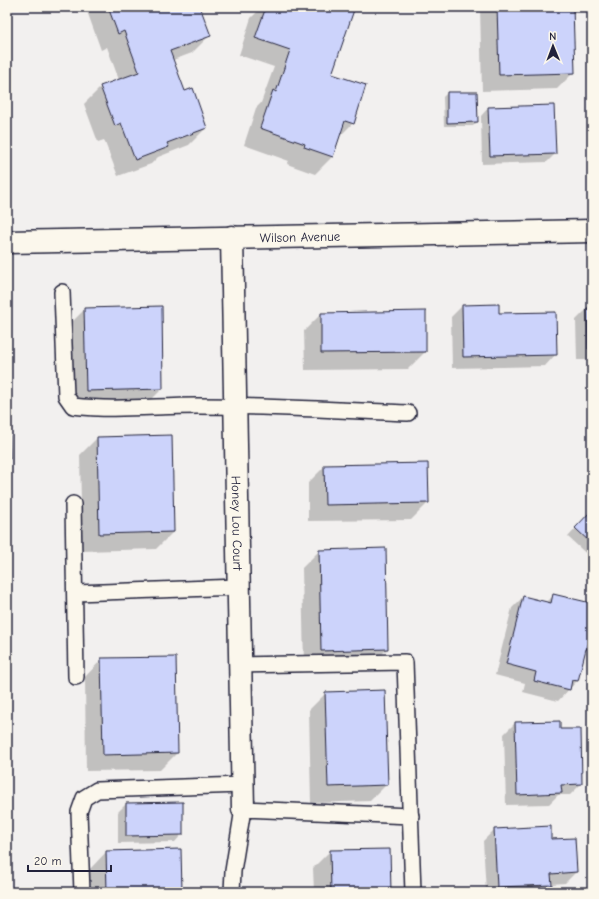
<svg xmlns="http://www.w3.org/2000/svg" width="599" height="899" font-family="'Comic Neue',sans-serif">
  <style>
    .shadow { fill: #0003 }
    .building { fill: #ccd3fb; stroke: #22223b }
    .lines { fill: none; stroke-linecap: round; stroke-linejoin: round }
    .service-casing { stroke: #22223b; stroke-width: 18 }
    .minor-casing { stroke: #22223b; stroke-width: 25 }
    .service { stroke: #fbf7ec; stroke-width: 15 }
    .minor { stroke: #fbf7ec; stroke-width: 22 }
    .labels { text-anchor: middle; dominant-baseline: central; stroke-width: 3; stroke-linejoin: round; paint-order: stroke }
    .street-label { font-size: 13px; fill: #22223b; stroke: #fbf7ec }
  </style>
  <rect width="100%" height="100%" fill="#f2f0ef"/>
  <filter id="ink" filterUnits="userSpaceOnUse"><feTurbulence type="fractalNoise" baseFrequency=".025" numOctaves="2"/><feDisplacementMap in="SourceGraphic" scale="8" xChannelSelector="R" yChannelSelector="G"/><feConvolveMatrix kernelMatrix="1 2 1 2 8 2 1 2 1" color-interpolation-filters="sRGB"/></filter>
  <g filter="url(#ink)">
    <!-- shadow -->
    <g class="shadow">
      <path d="M 91,7 L 199,7 L 209,36 L 192,53 L 173,60 L 185,92 L 206,128 L 189,145 L 158,157 L 151,164 L 118,176 L 104,140 L 98,142 L 84,104 L 101,87 L 119,80 L 107,47 L 101,50 L 87,11 Z"/>
      <path d="M 262,7 L 354,7 L 331,75 L 353,123 L 338,138 L 332,157 L 315,174 L 287,164 L 289,161 L 244,145 L 256,108 L 261,103 L 274,67 L 239,55 L 251,18 Z"/>
      <path d="M 480,7 L 572,7 L 574,72 L 557,89 L 482,91 Z"/>
      <path d="M 447,93 L 477,122 L 473,126 L 444,126 L 443,97 Z"/>
      <path d="M 488,108 L 555,154 L 547,162 L 482,164 L 481,116 Z"/>
      <path d="M 462,306 L 498,314 L 556,354 L 545,366 L 452,368 L 451,317 Z"/>
      <path d="M 85,309 L 162,389 L 145,406 L 70,408 L 68,326 Z"/>
      <path d="M 587,309 L 592,309 L 592,360 L 577,360 L 576,320 Z"/>
      <path d="M 321,314 L 425,352 L 408,369 L 305,370 L 304,331 Z"/>
      <path d="M 97,438 L 173,532 L 156,549 L 82,551 L 80,455 Z"/>
      <path d="M 325,466 L 428,503 L 411,520 L 308,521 L 308,483 Z"/>
      <path d="M 592,511 L 592,559 L 568,537 Z"/>
      <path d="M 385,549 L 387,649 L 370,666 L 304,668 L 302,568 L 319,551 Z"/>
      <path d="M 554,595 L 592,613 L 592,626 L 584,651 L 577,681 L 558,701 L 523,692 L 525,683 L 495,675 L 512,608 L 523,597 L 546,603 Z"/>
      <path d="M 7,601 L 9,601 L 7,612 Z"/>
      <path d="M 102,659 L 177,753 L 160,770 L 86,771 L 85,677 Z"/>
      <path d="M 326,693 L 387,784 L 370,801 L 311,803 L 309,710 Z"/>
      <path d="M 515,723 L 559,730 L 581,784 L 570,795 L 558,795 L 549,804 L 506,805 L 504,734 Z"/>
      <path d="M 182,803 L 182,834 L 175,842 L 118,843 L 118,812 L 126,804 Z"/>
      <path d="M 494,830 L 550,840 L 576,872 L 565,883 L 551,884 L 543,892 L 486,892 L 483,841 Z"/>
      <path d="M 107,851 L 181,892 L 90,892 L 90,869 Z"/>
      <path d="M 330,851 L 390,892 L 314,892 L 313,868 Z"/>
    </g>
    <!-- building -->
    <g class="building">
      <path d="M 108,7 L 200,7 L 211,36 L 170,51 L 185,91 L 193,88 L 207,128 L 167,143 L 169,147 L 135,160 L 121,123 L 115,126 L 100,86 L 139,72 L 124,31 L 118,34 Z"/>
      <path d="M 266,7 L 355,7 L 332,74 L 366,85 L 354,124 L 345,121 L 333,157 L 304,147 L 305,144 L 260,128 L 273,90 L 276,92 L 290,50 L 255,38 Z"/>
      <path d="M 497,7 L 573,7 L 575,73 L 499,75 Z"/>
      <path d="M 447,92 L 477,92 L 478,122 L 447,123 Z"/>
      <path d="M 554,105 L 556,154 L 490,156 L 488,107 Z"/>
      <path d="M 499,304 L 499,313 L 556,312 L 557,355 L 463,357 L 462,305 Z"/>
      <path d="M 162,306 L 163,389 L 86,391 L 84,308 Z"/>
      <path d="M 587,308 L 592,308 L 592,349 L 588,349 Z"/>
      <path d="M 426,311 L 426,352 L 321,353 L 321,313 Z"/>
      <path d="M 7,337 L 9,386 L 7,386 Z"/>
      <path d="M 7,413 L 9,413 L 10,459 L 8,459 L 8,489 L 7,489 Z"/>
      <path d="M 172,435 L 174,532 L 99,534 L 97,437 Z"/>
      <path d="M 428,463 L 429,503 L 325,505 L 324,465 Z"/>
      <path d="M 592,510 L 592,544 L 575,528 Z"/>
      <path d="M 386,548 L 388,649 L 321,651 L 319,550 Z"/>
      <path d="M 553,594 L 591,603 L 589,611 L 592,612 L 592,630 L 587,649 L 586,649 L 578,681 L 572,680 L 570,690 L 534,681 L 536,672 L 506,664 L 523,596 L 551,603 Z"/>
      <path d="M 176,657 L 178,753 L 103,755 L 101,658 Z"/>
      <path d="M 385,690 L 388,785 L 328,787 L 325,692 Z"/>
      <path d="M 7,710 L 11,711 L 7,735 Z"/>
      <path d="M 560,721 L 560,729 L 581,729 L 582,784 L 561,785 L 562,793 L 517,795 L 515,722 Z"/>
      <path d="M 183,802 L 183,835 L 126,836 L 126,803 Z"/>
      <path d="M 551,826 L 551,839 L 575,838 L 577,872 L 551,874 L 552,885 L 497,887 L 494,829 Z"/>
      <path d="M 181,849 L 182,892 L 107,892 L 106,851 Z"/>
      <path d="M 390,849 L 391,892 L 331,892 L 330,850 Z"/>
    </g>
    <g class="lines">
      <defs>
        <g id="service">
          <path d="M 62,292 L 66,396 L 73,406 C 114,411 156,406 198,406 C 267,406 338,410 408,413"/>
          <path d="M 73,504 L 76,677"/>
          <path d="M 76,593 L 238,587"/>
          <path d="M 240,665 L 405,662 L 413,892"/>
          <path d="M 82,892 L 79,812 L 84,798 L 97,790 L 242,785"/>
          <path d="M 232,892 L 233,871 L 243,809 L 411,816"/>
        </g>
        <g id="minor">
          <path id="s1" d="M 232,237 L 243,809"/>
          <path id="s2" d="M 7,242 L 592,231"/>
        </g>
      </defs>
      <!-- service casing -->
      <use href="#service" class="service-casing"/>
      <!-- minor casing -->
      <use href="#minor" class="minor-casing"/>
      <!-- service -->
      <use href="#service" class="service"/>
      <!-- minor -->
      <use href="#minor" class="minor"/>
    </g>
  </g>
  <g class="labels">
    <!-- street labels -->
    <g class="street-label">
      <text stroke="none"><textPath href="#s2" startOffset="293">Wilson Avenue</textPath></text>
      <text stroke="none"><textPath href="#s1" startOffset="286">Honey Lou Court</textPath></text>
    </g>
  </g>
  <!-- margin -->
  <rect width="599" height="899" fill="none" stroke="#fbf7ec" stroke-width="24"/>
  <rect x="12" y="12" width="575" height="875" fill="none" stroke="#22223b" stroke-width="1.5" filter="url(#ink)"/>
  <!-- north arrow -->
  <g transform="translate(553 46) rotate(359)" stroke="#fbf7ec" stroke-width="3" paint-order="stroke">
  <path d="M0-3L7 15L0 10L-7 15Z" fill="#22223b"/>
  <text y="-6" font-size="11" font-weight="bold" text-anchor="middle" fill="#22223b">N</text>
  </g>
  <!-- scale -->
  <path d="M28 865v6h83v-6" fill="none" stroke="#22223b" stroke-width="2"/>
  <text x="34" y="865" font-size="12" fill="#22223b" stroke="#fbf7ec" stroke-width="3" paint-order="stroke">20 m</text>
</svg>
